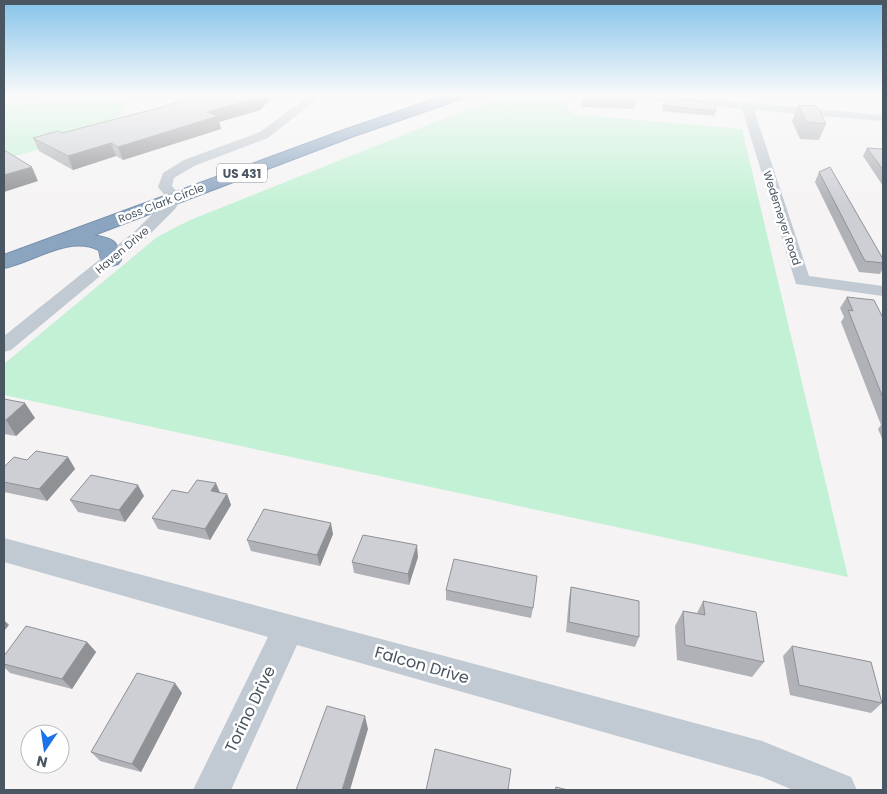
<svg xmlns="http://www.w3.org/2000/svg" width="887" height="794" font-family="Poppins,sans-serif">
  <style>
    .green { fill: #c3f1d5 }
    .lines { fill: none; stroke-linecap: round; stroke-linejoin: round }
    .highway-casing { stroke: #7690ad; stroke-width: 2 }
    .minor { fill: #c1cad2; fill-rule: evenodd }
    .highway { fill: #8ba5c1; fill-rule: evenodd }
    .wall { fill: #b0b2b7 }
    .shaded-wall { fill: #909195 }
    .building { fill: #cdcfd5; stroke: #909195 }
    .labels { text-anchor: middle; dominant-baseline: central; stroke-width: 5; stroke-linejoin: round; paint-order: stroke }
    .far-street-label { font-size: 11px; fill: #4a5661; stroke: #fff }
    .shield { fill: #fff; stroke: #808990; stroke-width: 1 }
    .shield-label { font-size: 12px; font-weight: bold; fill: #4a5661 }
    .near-street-label { font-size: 16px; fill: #4a5661; stroke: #fff }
  </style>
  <rect width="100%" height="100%" fill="#f5f3f3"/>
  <!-- green -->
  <g class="green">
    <path d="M 105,95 L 159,95 L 145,101 L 125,103 L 123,114 L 71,140 L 4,159 L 4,105 L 67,101 Z"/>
    <path d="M 503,95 L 560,95 L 567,103 L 571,114 L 742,129 L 848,577 L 4,395 L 4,364 L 157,237 L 188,221 Z"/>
  </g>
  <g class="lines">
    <defs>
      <path id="highway" d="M 446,95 L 465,95 L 464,98 L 354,136 L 94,235 C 113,239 118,240 121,260 L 118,264 L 111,266 L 104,264 L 101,260 L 99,250 C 68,235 34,262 4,268 L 4,255 L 344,130 Z"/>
    </defs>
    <!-- highway casing -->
    <use href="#highway" class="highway-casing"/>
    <!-- minor -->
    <g class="minor">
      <path d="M 310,95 L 322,95 L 268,138 L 194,166 L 174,178 L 172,186 L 182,198 L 175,209 L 146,238 L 11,350 L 4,352 L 4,336 L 134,232 L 164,203 L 167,198 L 158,187 L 163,173 L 184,160 L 260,132 Z"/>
      <path d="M 621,95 L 665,95 L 883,115 L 883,121 L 754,110 L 809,276 L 883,286 L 883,296 L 796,284 L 742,109 L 626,98 Z"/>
      <path d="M 4,538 L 762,741 L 851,777 L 857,790 L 793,790 L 762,777 L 297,645 L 231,790 L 193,790 L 268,637 L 4,562 Z"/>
    </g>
    <!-- highway -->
    <use href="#highway" class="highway"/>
  </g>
  <!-- wall -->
  <g class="wall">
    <path d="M 583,95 L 637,95 L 634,109 L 581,107 Z"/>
    <path d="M 688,95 L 714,95 L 713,98 Z"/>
    <path d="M 273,97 L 260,110 L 219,122 L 221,129 L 123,160 L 116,156 L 73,170 L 39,151 L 33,138 Z"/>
    <path d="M 665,98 L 716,111 L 714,116 L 662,111 Z"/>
    <path d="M 798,105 L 826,124 L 819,140 L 800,139 L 792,121 Z"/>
    <path d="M 867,148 L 883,149 L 883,186 L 863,156 Z"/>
    <path d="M 819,172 L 883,259 L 883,268 L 880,274 L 859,272 L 815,182 Z"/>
    <path d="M 847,297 L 883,318 L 883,441 L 878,429 L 881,425 L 841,322 L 844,317 L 840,308 Z"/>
    <path d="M 4,399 L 35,418 L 16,436 L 4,434 Z"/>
    <path d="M 68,457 L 75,469 L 47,501 L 4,492 L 4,467 L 27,460 Z"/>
    <path d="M 188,493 L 220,493 L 227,494 L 231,505 L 210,540 L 158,529 L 152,518 Z"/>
    <path d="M 144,496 L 125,522 L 78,512 L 70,500 Z"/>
    <path d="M 333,534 L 320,566 L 251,551 L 247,540 Z"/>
    <path d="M 418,557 L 409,585 L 354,573 L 352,562 Z"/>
    <path d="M 571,587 L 639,637 L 635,647 L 566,632 L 569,598 Z"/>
    <path d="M 446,590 L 533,608 L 531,618 L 446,600 Z"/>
    <path d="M 703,601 L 764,662 L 752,677 L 677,660 L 675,626 L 683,611 L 697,613 Z"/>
    <path d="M 87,642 L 96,652 L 72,689 L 10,673 L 4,667 L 4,656 Z"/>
    <path d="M 792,646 L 882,703 L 871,713 L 790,695 L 783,656 Z"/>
    <path d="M 182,693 L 141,772 L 100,761 L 91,752 Z"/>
  </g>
  <!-- shaded-wall -->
  <g class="shaded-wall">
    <path d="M 260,95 L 272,95 L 273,97 L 260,110 L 219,122 L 221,129 L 123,160 L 118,147 L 207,112 Z"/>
    <path d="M 111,143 L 116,156 L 73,170 L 68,156 Z"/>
    <path d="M 32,167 L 38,181 L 4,192 L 4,175 Z"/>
    <path d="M 25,403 L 35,418 L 16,436 L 6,420 Z"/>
    <path d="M 68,457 L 75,469 L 47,501 L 39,489 Z"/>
    <path d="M 216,483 L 221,495 L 211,491 Z"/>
    <path d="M 138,485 L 144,496 L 125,522 L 119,510 Z"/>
    <path d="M 227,494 L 231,505 L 210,540 L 205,529 Z"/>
    <path d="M 331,523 L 333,534 L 320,566 L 317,555 Z"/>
    <path d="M 417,545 L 418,557 L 409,585 L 408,574 Z"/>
    <path d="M 4,620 L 9,625 L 4,631 Z"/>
    <path d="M 87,642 L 96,652 L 72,689 L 62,679 Z"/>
    <path d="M 175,683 L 182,693 L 141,772 L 132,764 Z"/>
    <path d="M 365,716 L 368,729 L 350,790 L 342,790 Z"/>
  </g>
  <!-- building -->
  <g class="building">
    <path d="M 187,95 L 260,95 L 258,98 L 207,112 L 218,116 L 118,147 L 111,143 L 68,156 L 33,138 L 58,131 L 62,133 L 162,107 L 180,101 Z"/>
    <path d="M 583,95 L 637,95 L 636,98 L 582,96 Z"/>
    <path d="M 665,98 L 715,103 L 716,111 L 664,106 Z"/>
    <path d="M 798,105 L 817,106 L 826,124 L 806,122 Z"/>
    <path d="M 867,148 L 883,149 L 883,170 Z"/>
    <path d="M 4,150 L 32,167 L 4,175 Z"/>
    <path d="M 830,167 L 883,259 L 883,263 L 865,261 L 819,172 Z"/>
    <path d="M 847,297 L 874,300 L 883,318 L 883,398 L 848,310 L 853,311 Z"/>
    <path d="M 4,399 L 25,403 L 6,420 L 4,420 Z"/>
    <path d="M 36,451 L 68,457 L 39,489 L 4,482 L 4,467 L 14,457 L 27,460 Z"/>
    <path d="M 91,475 L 138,485 L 119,510 L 70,500 Z"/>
    <path d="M 197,480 L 216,483 L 211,491 L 227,494 L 205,529 L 152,518 L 172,490 L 188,493 Z"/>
    <path d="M 264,509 L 331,523 L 317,555 L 247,540 Z"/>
    <path d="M 363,535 L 417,545 L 408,574 L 352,562 Z"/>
    <path d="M 454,559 L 537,576 L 533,608 L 446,590 Z"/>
    <path d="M 571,587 L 639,601 L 639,637 L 569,622 Z"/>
    <path d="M 703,601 L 756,612 L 764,662 L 685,645 L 683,611 L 705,615 Z"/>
    <path d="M 26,626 L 87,642 L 62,679 L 4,664 L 4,656 Z"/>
    <path d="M 792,646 L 871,662 L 882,703 L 799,685 Z"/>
    <path d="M 137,673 L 175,683 L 132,764 L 91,752 Z"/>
    <path d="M 327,706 L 365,716 L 342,790 L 296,790 Z"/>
    <path d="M 435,749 L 511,769 L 508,790 L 426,790 Z"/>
    <path d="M 556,787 L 568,790 L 555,790 Z"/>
  </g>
  <!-- sky -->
  <linearGradient id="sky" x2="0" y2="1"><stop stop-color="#85c3ea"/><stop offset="0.46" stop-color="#fafafa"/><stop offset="1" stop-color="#fafafa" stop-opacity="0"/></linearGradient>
  <rect width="887" height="206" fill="url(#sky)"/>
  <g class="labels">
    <!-- far-street labels -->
    <g class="far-street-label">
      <text transform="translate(161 203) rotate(-21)">Ross Clark Circle</text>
      <text transform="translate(782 218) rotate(72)">Wedemeyer Road</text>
      <text transform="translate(122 250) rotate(-40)">Haven Drive</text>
    </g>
    <!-- shield labels -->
    <rect class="shield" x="217" y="163.5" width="50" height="19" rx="4"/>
    <g class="shield-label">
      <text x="242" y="173">US 431</text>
    </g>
    <!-- near-street labels -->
    <g class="near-street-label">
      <text transform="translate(422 665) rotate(16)">Falcon Drive</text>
      <text transform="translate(250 709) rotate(-64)">Torino Drive</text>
    </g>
  </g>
  <!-- border -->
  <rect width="887" height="794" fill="none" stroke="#4a5661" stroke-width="10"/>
  <!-- north arrow -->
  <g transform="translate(45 749) rotate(193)"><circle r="24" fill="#ffffff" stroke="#b7bbc0"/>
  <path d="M0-4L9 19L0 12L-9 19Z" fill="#1a73e8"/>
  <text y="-8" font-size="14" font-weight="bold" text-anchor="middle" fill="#4a5661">N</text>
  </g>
</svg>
